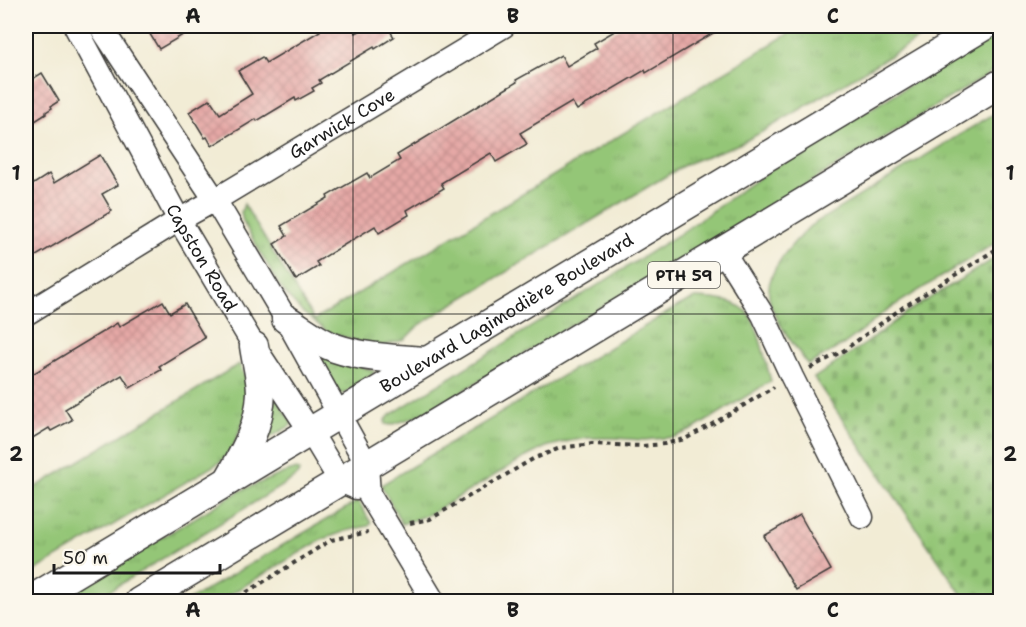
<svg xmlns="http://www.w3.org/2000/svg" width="1026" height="627" font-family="'Shantell Sans',sans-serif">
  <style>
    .grass { fill: url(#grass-tufts); stroke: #58714a; stroke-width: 1.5 }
    .cemetery { fill: url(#cemetery-stones); stroke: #58714a; stroke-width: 1.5 }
    .building { fill: url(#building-cross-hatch) }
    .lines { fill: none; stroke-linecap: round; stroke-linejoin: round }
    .minor-casing { stroke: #3c3b38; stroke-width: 25 }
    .major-casing { stroke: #3c3b38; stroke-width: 31 }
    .path { stroke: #3c3b38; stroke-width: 4; stroke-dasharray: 4.5 4.5; stroke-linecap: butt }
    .minor { stroke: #fff; stroke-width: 22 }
    .major { stroke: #fff; stroke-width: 28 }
    .grid { fill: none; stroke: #1c1c1c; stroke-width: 1.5; stroke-opacity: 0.55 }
    .labels { text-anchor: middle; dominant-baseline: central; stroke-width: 4.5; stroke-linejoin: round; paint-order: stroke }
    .shield { fill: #fbf7ec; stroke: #5f5e5a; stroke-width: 1.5 }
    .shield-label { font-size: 16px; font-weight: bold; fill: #1c1c1c }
    .street-label { font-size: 18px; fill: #1c1c1c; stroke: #fbf7ec }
    .neatline { fill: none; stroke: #1c1c1c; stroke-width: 2 }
    .grid-label { font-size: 20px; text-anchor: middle; font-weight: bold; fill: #1c1c1c }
  </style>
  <defs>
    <pattern id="grass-tufts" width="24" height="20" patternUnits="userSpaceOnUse" patternTransform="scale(1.5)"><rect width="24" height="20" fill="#94c677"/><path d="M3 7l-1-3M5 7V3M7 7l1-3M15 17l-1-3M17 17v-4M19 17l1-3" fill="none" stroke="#7faa66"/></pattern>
    <pattern id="cemetery-stones" width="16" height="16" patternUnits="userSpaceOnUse" patternTransform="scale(1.5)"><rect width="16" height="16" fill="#94c677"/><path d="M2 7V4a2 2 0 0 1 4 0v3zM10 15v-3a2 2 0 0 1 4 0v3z" fill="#7faa66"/></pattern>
    <pattern id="building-cross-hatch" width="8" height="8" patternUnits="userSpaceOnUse" patternTransform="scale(1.5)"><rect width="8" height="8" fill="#e5a8a6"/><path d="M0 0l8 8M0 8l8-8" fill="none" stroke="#c4908e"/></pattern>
  </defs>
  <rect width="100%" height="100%" fill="#fbf7ec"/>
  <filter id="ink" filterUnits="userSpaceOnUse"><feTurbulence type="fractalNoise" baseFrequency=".0167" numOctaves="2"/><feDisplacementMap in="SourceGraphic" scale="12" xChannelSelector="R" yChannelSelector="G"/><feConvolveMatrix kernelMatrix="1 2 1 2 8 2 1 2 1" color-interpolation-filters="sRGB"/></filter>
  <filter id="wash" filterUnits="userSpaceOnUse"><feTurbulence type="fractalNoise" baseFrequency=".008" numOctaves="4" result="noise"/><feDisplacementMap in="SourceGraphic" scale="24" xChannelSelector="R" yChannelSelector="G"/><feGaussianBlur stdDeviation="1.35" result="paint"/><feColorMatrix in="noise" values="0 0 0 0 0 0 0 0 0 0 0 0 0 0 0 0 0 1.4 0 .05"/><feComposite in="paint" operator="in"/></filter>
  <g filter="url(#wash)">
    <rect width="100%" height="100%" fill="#f2ecd5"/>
    <!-- grass -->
    <g class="grass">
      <path d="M 801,26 L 940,26 L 764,131 L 739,144 L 686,164 L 661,179 L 438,313 L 417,327 L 404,340 L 385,345 L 369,345 L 328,332 L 302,312 L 289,298 L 279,285 L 243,222 L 241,212 L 244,204 L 314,320 Z"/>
      <path d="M 1000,30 L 1000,65 L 986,76 L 424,414 L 391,425 L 386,424 L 385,421 L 390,415 L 678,235 L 770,170 Z"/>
      <path d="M 1000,110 L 1000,240 L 884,312 L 867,327 L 844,344 L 808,365 C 796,347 771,317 769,296 C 765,271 794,242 810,226 Z"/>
      <path d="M 695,298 C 711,299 732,299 745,310 C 758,320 766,364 771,381 L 692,430 L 674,437 L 644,440 L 614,438 L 588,438 L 569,441 L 546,447 L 522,459 L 432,513 L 402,524 L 381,485 L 680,305 Z"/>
      <path d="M 315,350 L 374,371 L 374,373 L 345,393 L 339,394 Z"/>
      <path d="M 239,364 L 246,378 L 248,391 L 247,412 L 232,450 L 222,461 L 26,576 L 26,493 Z"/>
      <path d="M 275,396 L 292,423 L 290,426 L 264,441 Z"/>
      <path d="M 297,469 L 299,471 L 298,474 L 293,479 L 93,601 L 53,602 L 240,491 L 284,473 Z"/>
      <path d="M 358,501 L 371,523 L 368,526 L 346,531 L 321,540 L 219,601 L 187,601 Z"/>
    </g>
    <!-- cemetery -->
    <path class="cemetery" d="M 1000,255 L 1000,601 L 966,601 L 814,378 L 865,344 L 907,312 Z"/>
    <g id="blocks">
      <!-- building -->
      <g class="building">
        <path d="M 145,26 L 198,26 L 159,49 Z"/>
        <path d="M 316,26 L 351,26 L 356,33 L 369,26 L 387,26 L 394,37 L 375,49 L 374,47 L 319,80 L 321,83 L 312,88 L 314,91 L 296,101 L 295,98 L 257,121 L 256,119 L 212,146 L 207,137 L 205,138 L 189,112 L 210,99 L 220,114 L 252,94 L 238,71 L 262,57 L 266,63 L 320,31 Z"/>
        <path d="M 623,26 L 725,26 L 646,73 L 645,70 L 577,110 L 572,102 L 520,133 L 527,144 L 496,162 L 491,153 L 441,183 L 444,188 L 407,210 L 409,215 L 379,233 L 375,226 L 316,262 L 319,266 L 296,280 L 274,244 L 287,236 L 281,226 L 328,198 L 327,196 L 367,173 L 370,178 L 400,160 L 397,155 L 517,82 L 516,80 L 561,55 L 567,66 L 597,48 L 594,43 Z"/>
        <path d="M 42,73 L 59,101 L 51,106 L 52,108 L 46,112 L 46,114 L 32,123 L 26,113 L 26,83 Z"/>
        <path d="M 100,155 L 118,185 L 102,194 L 112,211 L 26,262 L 26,189 L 49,174 L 54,183 Z"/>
        <path d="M 163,301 L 170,313 L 185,304 L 205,338 L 159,366 L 161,370 L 130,388 L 122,375 L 65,409 L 72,420 L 51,431 L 49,428 L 26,442 L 26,378 L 117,323 L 119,327 Z"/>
        <path d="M 800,515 L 831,570 L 796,590 L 764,536 Z"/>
      </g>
    </g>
  </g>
  <g filter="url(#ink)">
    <use href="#blocks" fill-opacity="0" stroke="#3c3b38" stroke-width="1.5"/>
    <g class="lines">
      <defs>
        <g id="minor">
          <path id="s1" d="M 75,26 L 179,220 L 254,346 L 310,431 L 340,481 L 356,488"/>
          <path d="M 100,26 L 215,200 L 286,319 L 367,465 L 369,494 L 434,602"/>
          <path d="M 723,251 L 763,315 L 792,377 L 862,517"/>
          <path id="s2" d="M 26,314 L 179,220 L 215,200 L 504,26"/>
        </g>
        <g id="major">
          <path d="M 286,319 C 302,329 317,341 335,348 C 364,358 396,359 427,361"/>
          <path d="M 228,481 C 244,453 260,426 261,393 C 261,378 256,361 254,346"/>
          <path id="s3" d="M 27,602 L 984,26"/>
          <path d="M 139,602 L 367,465 L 1000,84"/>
        </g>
      </defs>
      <!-- minor casing -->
      <use href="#minor" class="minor-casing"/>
      <!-- major casing -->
      <use href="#major" class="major-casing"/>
      <!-- path -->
      <g class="path">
        <path d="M 810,368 L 843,351 L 902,308 L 1000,247"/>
        <path d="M 410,523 L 430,519 L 533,459 L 560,448 L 592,444 L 642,446 L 664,444 L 685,439 L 716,422 L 774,387"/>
        <path d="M 231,602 L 331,540 L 368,532"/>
      </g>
      <!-- minor -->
      <use href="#minor" class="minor"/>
      <!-- major -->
      <use href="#major" class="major"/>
    </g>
  </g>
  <!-- grid -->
  <path class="grid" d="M 353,26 L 353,602M 673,26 L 673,602M 26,314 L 1000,314"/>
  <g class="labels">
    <!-- shield labels -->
    <rect class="shield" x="648" y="262" width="72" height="26" rx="4.5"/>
    <g class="shield-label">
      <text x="684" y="275">PTH 59</text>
    </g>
    <!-- street labels -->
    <g class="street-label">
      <text stroke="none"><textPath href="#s2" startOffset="369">Garwick Cove</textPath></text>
      <text stroke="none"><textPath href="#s1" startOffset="264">Capston Road</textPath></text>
      <text stroke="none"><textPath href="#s3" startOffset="560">Boulevard Lagimodière Boulevard</textPath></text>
    </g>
  </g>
  <!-- margin -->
  <rect width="1026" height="627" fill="none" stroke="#fbf7ec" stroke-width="66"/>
  <!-- scale -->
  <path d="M54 564v9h166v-9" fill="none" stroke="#1c1c1c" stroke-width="3"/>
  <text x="63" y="564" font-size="18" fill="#1c1c1c" stroke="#fbf7ec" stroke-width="4.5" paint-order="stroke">50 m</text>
  <rect x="33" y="33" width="960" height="561" class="neatline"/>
  <g class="grid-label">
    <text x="193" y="23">A</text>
    <text x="513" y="23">B</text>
    <text x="833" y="23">C</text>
    <text x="16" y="180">1</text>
    <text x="1010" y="180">1</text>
    <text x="16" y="461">2</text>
    <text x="1010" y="461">2</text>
    <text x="193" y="617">A</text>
    <text x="513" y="617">B</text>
    <text x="833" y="617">C</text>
  </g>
</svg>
